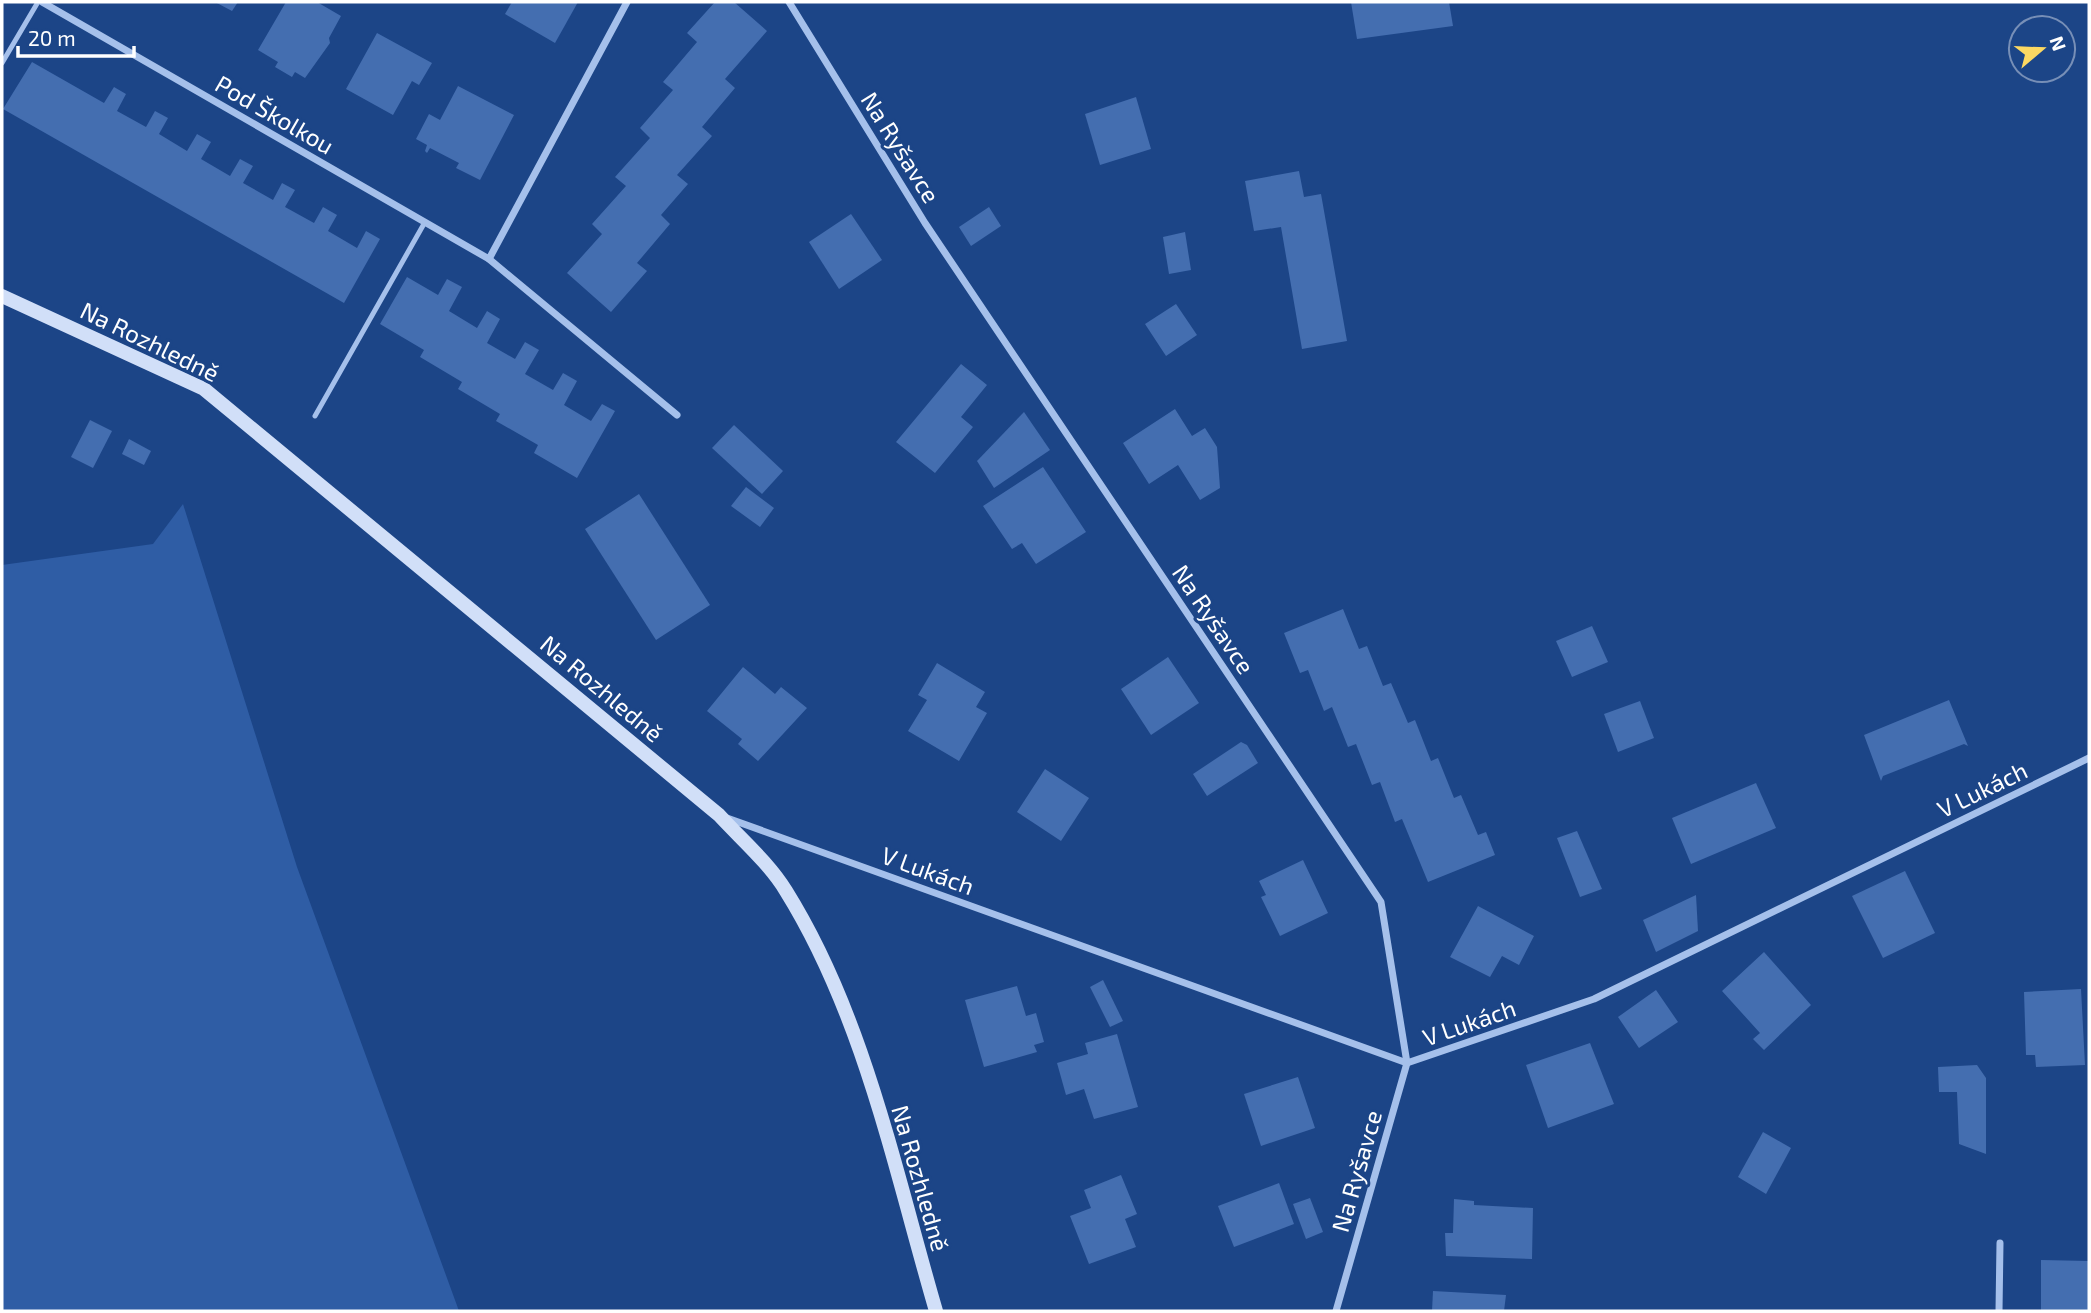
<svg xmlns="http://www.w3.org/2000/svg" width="2091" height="1313" font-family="'Exo 2',sans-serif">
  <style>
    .green { fill: #2f5da5 }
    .building { fill: #446eb0 }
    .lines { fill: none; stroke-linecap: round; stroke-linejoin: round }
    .lane { stroke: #a5c0eb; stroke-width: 5 }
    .street { stroke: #a5c0eb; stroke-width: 7 }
    .secondary { stroke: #d1dff8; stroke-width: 14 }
    .labels { text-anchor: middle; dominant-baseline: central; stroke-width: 6; stroke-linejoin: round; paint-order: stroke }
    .street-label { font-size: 24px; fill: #fff; stroke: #1c4587 }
  </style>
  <rect width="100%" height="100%" fill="#1c4587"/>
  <!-- green -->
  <path class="green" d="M 183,504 L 297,867 L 459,1311 L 2,1311 L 2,565 L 153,544 Z"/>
  <!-- building -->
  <g class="building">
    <path d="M 215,2 L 238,2 L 232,11 Z"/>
    <path d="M 286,2 L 317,2 L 341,16 L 329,38 L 330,43 L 305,78 L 295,72 L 292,77 L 275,67 L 278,62 L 258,50 Z"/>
    <path d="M 512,2 L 578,2 L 555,43 L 505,14 Z"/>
    <path d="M 715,2 L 734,2 L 767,31 L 725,79 L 735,88 L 702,127 L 712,136 L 677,175 L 688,184 L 661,215 L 670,224 L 637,263 L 647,271 L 611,312 L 567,273 L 602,234 L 592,224 L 626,186 L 615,177 L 650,138 L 640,128 L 673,90 L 663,82 L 697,42 L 687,33 Z"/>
    <path d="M 1351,2 L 1449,2 L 1453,26 L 1357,39 Z"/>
    <path d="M 377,33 L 432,63 L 419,85 L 412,81 L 393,115 L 346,89 Z"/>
    <path d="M 32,62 L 104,103 L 114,87 L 126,94 L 117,111 L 146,127 L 155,111 L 168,118 L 159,134 L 187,151 L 197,134 L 211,142 L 201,159 L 230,176 L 240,159 L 253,166 L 243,183 L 273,200 L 282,183 L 295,190 L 285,207 L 314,223 L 323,207 L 337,215 L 328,231 L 357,248 L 366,231 L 380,239 L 344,303 L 3,109 Z"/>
    <path d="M 458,86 L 514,115 L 480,180 L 456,168 L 459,163 L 430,148 L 427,153 L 425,151 L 427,145 L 416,139 L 429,114 L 440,120 Z"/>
    <path d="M 1136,97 L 1151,149 L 1100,165 L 1085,114 Z"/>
    <path d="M 1299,171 L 1304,197 L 1321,194 L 1347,341 L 1302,349 L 1281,227 L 1254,231 L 1245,181 Z"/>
    <path d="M 989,207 L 1001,226 L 971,246 L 959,227 Z"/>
    <path d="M 851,214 L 882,260 L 839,289 L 809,242 Z"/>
    <path d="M 1185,232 L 1191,270 L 1169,274 L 1163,237 Z"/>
    <path d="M 407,277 L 438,295 L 447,279 L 462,287 L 449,311 L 477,328 L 487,311 L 500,319 L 487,343 L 515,359 L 525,342 L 539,350 L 525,374 L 553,390 L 563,373 L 577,381 L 564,405 L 591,421 L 602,404 L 615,411 L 577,478 L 534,453 L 538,445 L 496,421 L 500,414 L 458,389 L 462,382 L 420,357 L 424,350 L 380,324 Z"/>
    <path d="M 1176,304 L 1197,335 L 1166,356 L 1145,324 Z"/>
    <path d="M 961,364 L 987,385 L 961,417 L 973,427 L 935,473 L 896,442 Z"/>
    <path d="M 1175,409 L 1192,436 L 1205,428 L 1217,447 L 1220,488 L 1200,500 L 1178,465 L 1149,484 L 1123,443 Z"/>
    <path d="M 1024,412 L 1050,450 L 994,488 L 977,461 Z"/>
    <path d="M 90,420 L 112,431 L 93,468 L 71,457 Z"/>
    <path d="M 734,425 L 783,471 L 762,494 L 712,448 Z"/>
    <path d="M 129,439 L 151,451 L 144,465 L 122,454 Z"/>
    <path d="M 1043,467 L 1086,532 L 1036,564 L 1022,543 L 1012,549 L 983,506 Z"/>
    <path d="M 746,487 L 774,508 L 760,527 L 731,506 Z"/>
    <path d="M 639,494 L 710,605 L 656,640 L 585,529 Z"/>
    <path d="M 1343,609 L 1359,649 L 1367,646 L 1383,686 L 1391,683 L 1408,723 L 1415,720 L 1431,761 L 1438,758 L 1454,798 L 1461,795 L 1478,835 L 1486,832 L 1495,855 L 1428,882 L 1402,819 L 1395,822 L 1380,782 L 1372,785 L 1356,744 L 1348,747 L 1332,707 L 1324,711 L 1308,670 L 1300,673 L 1284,633 Z"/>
    <path d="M 1592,626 L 1608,662 L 1572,677 L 1556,641 Z"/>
    <path d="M 1168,657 L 1199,703 L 1151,735 L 1121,689 Z"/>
    <path d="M 937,663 L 985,692 L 976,707 L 987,713 L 959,761 L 908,731 L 927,700 L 918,695 Z"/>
    <path d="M 743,667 L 775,694 L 781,687 L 807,708 L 758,761 L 738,744 L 742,739 L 707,711 Z"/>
    <path d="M 1949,700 L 1968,746 L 1964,744 L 1883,776 L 1881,781 L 1864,735 Z"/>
    <path d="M 1640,701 L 1654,738 L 1618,752 L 1604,714 Z"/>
    <path d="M 1241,742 L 1247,745 L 1258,763 L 1207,796 L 1193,774 Z"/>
    <path d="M 1045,769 L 1089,798 L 1061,841 L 1017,812 Z"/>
    <path d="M 1756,783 L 1776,828 L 1691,864 L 1672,818 Z"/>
    <path d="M 1577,831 L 1602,889 L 1580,897 L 1557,838 Z"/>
    <path d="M 1303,860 L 1328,913 L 1280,936 L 1261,897 L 1266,895 L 1259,881 Z"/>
    <path d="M 1905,871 L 1935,933 L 1883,958 L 1852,896 Z"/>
    <path d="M 1696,895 L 1698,931 L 1656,952 L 1643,920 Z"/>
    <path d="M 1478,906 L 1534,936 L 1519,965 L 1502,956 L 1490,977 L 1450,957 Z"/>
    <path d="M 1764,952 L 1811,1005 L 1764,1050 L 1753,1039 L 1760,1033 L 1722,991 Z"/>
    <path d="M 1103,980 L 1123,1021 L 1110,1027 L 1090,987 Z"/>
    <path d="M 1017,986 L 1026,1016 L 1036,1013 L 1044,1042 L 1034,1045 L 1037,1052 L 984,1067 L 965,1000 Z"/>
    <path d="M 2081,989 L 2085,1065 L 2036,1067 L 2035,1055 L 2026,1055 L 2024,992 Z"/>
    <path d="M 1656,990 L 1678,1022 L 1639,1048 L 1618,1017 Z"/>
    <path d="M 1117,1034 L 1138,1107 L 1094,1119 L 1084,1089 L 1066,1095 L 1057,1063 L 1088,1054 L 1085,1043 Z"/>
    <path d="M 1590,1043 L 1614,1104 L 1548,1128 L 1526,1065 Z"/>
    <path d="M 1977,1065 L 1986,1078 L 1986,1154 L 1959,1144 L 1957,1092 L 1939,1092 L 1938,1067 Z"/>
    <path d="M 1298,1077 L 1315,1128 L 1261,1146 L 1244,1094 Z"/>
    <path d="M 1763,1132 L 1791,1148 L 1766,1194 L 1738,1177 Z"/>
    <path d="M 1121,1175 L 1137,1214 L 1125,1219 L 1136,1247 L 1089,1264 L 1070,1216 L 1091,1208 L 1084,1190 Z"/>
    <path d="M 1279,1183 L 1294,1224 L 1234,1247 L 1218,1206 Z"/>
    <path d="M 1310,1198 L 1323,1232 L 1306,1239 L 1293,1204 Z"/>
    <path d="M 1454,1199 L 1474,1201 L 1474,1205 L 1533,1208 L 1532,1259 L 1446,1256 L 1445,1233 L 1453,1233 Z"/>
    <path d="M 2041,1260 L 2089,1261 L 2089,1311 L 2041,1311 Z"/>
    <path d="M 1433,1291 L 1506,1295 L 1504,1311 L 1432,1311 Z"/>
  </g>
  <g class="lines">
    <!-- lane -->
    <g class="lane">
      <path d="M 2,63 L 38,2"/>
      <path d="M 315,416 L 425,222"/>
    </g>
    <!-- street -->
    <g class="street">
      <path d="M 42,2 L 489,259 L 627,2"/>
      <path d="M 789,2 L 925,223 L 1381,902 L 1407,1063 L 1336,1311"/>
      <path d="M 489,259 L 677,415"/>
      <path d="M 727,818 L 1407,1063 L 1594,999 L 2089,758"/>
      <path d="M 1999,1311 L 2000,1243"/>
    </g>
    <!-- secondary -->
    <path class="secondary" d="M 2,296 L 204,389 L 719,815 C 741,839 769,863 786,891 C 864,1016 895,1171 936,1311"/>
  </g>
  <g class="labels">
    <!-- street labels -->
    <g class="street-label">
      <text transform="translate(275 114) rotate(30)">Pod Školkou</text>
      <text transform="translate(901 147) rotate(58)">Na Ryšavce</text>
      <text transform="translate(150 341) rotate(26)">Na Rozhledně</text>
      <text transform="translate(1214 619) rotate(56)">Na Ryšavce</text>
      <text transform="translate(602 688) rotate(40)">Na Rozhledně</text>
      <text transform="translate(1982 789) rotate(-26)">V Lukách</text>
      <text transform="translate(928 870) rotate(20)">V Lukách</text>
      <text transform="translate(1469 1022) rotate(-19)">V Lukách</text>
      <text transform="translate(1356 1171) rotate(-74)">Na Ryšavce</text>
      <text transform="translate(921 1178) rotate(74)">Na Rozhledně</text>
    </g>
  </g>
  <!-- border -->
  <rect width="2091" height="1313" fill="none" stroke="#ffffff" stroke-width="7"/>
  <!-- north arrow -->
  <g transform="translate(2042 49) rotate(71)"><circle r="33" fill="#1c4587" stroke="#778fb7" stroke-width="2"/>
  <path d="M0-5L12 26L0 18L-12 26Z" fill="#fcd862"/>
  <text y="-10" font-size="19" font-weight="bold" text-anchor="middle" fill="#ffffff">N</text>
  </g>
  <!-- scale -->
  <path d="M18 46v10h116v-10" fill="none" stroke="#ffffff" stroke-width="3.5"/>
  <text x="28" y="46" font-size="21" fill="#ffffff" stroke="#1c4587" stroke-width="5" paint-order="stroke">20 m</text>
</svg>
